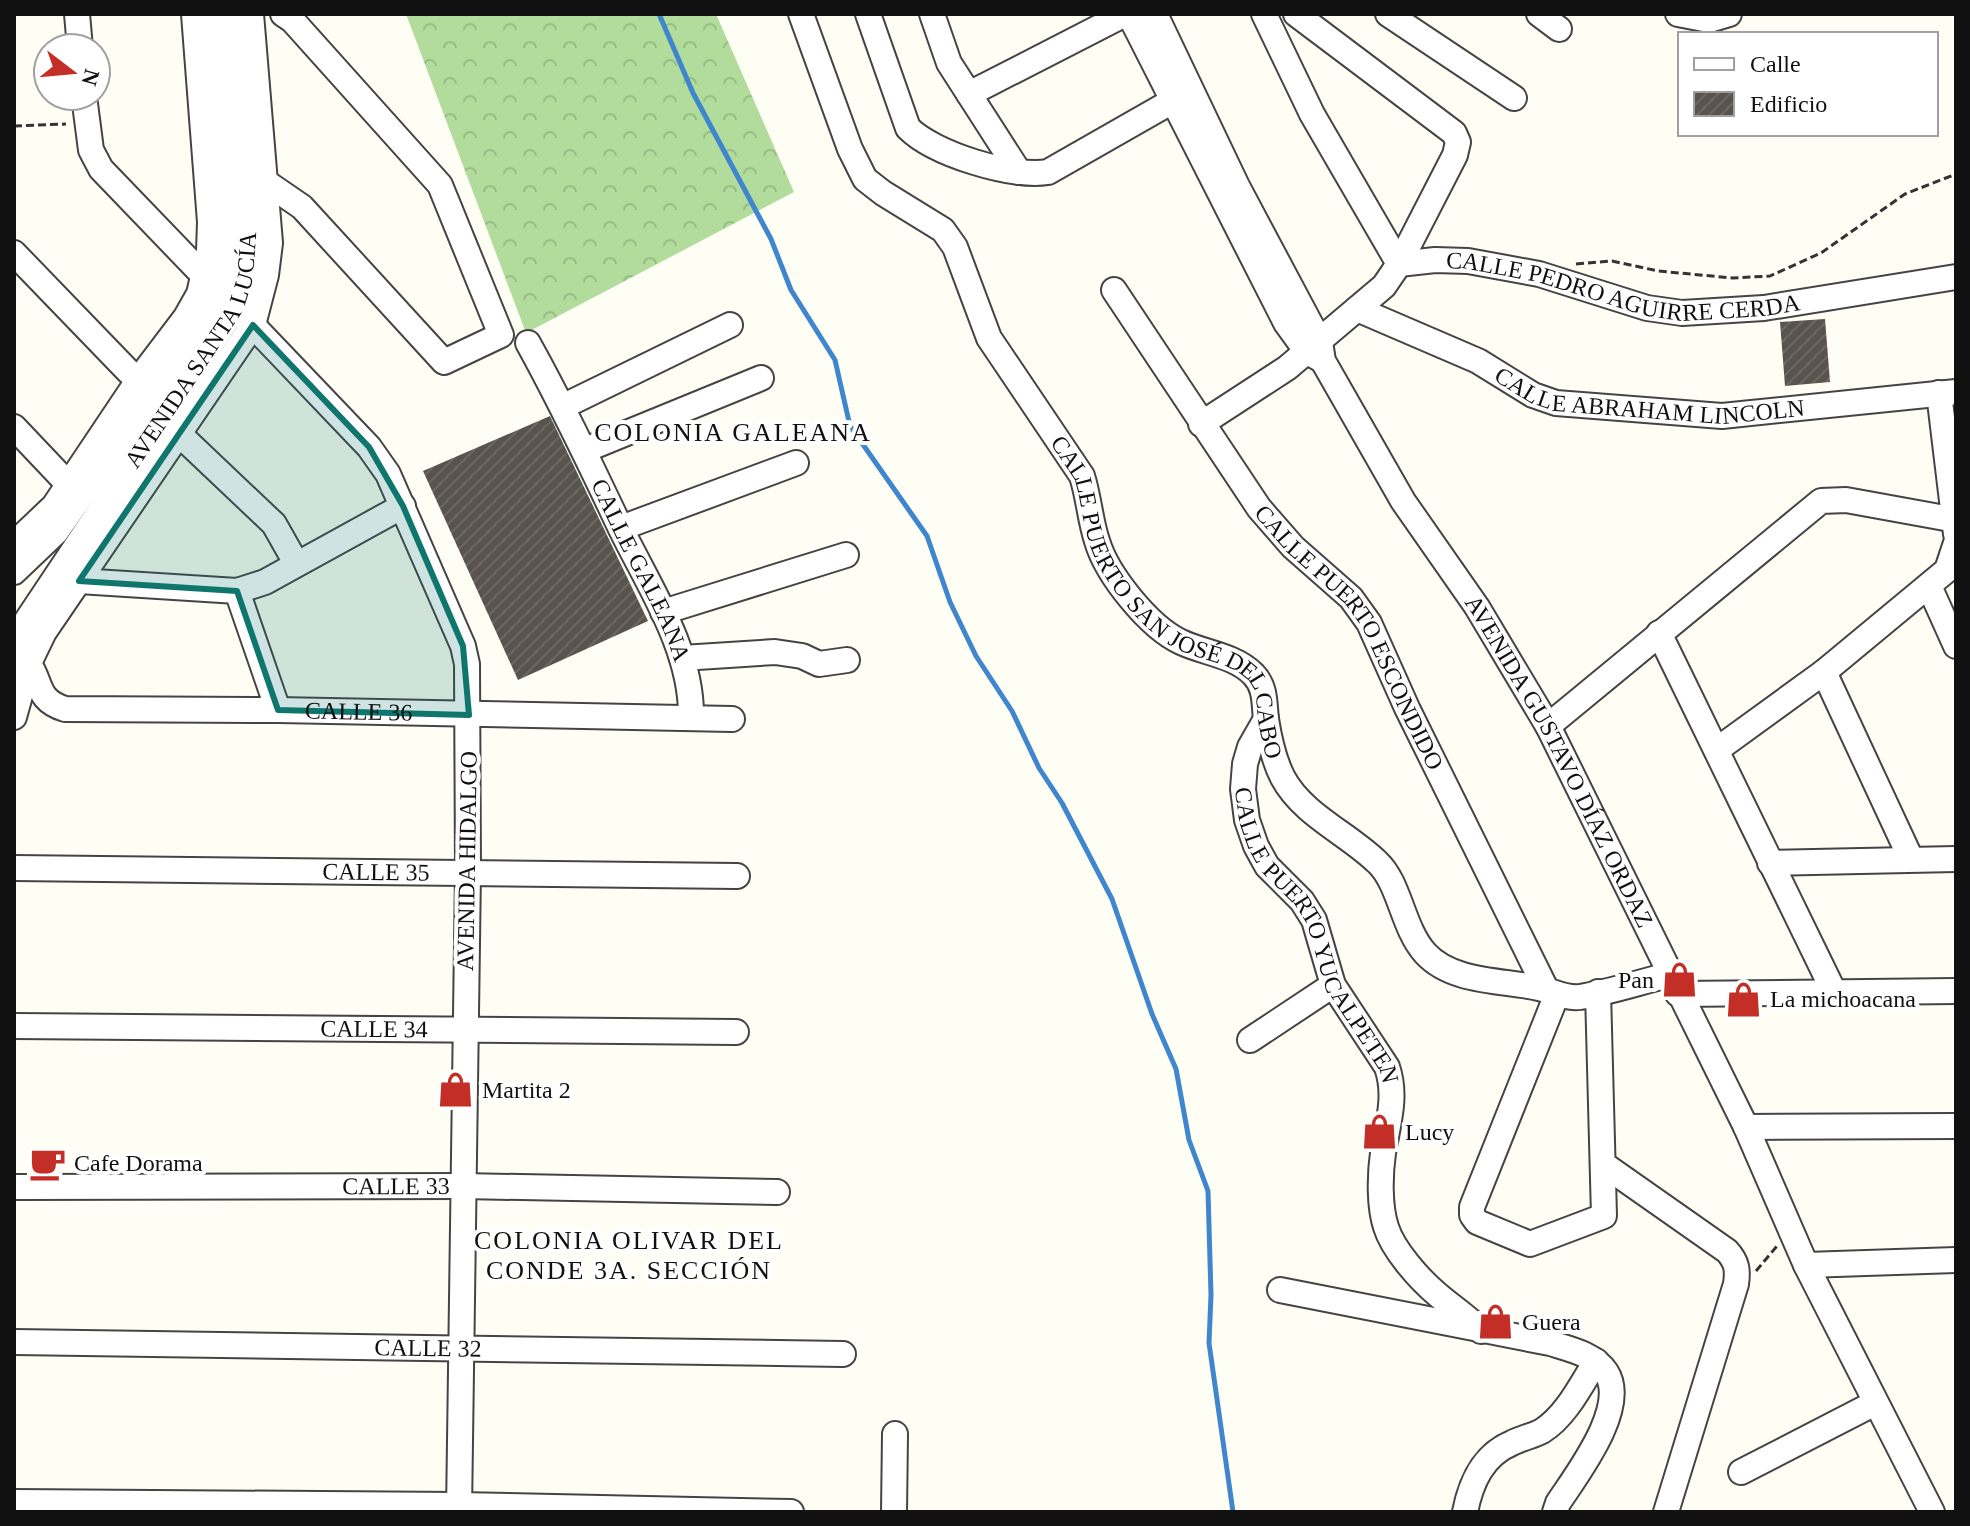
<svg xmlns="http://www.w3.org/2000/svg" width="1970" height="1526" font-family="'Times New Roman',serif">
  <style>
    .forest { fill: url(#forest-crowns) }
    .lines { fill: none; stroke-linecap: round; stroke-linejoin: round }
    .stream { stroke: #3f86ce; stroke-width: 5 }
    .building { fill: url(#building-hatch) }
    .minor-casing { stroke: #444; stroke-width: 28 }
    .path { stroke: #333; stroke-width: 3; stroke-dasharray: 8 4; stroke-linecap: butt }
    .minor { stroke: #fff; stroke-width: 24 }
    .marked { fill: #0f766e; fill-opacity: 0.2; stroke: #0f766e; stroke-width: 6; stroke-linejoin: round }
    .labels { text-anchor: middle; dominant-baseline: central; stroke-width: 8; stroke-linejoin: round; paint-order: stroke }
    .street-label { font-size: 24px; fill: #111; stroke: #fff }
    .poi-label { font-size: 24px; fill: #111; stroke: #fff; text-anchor: start }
    .neighbourhood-label { font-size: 26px; letter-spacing: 2px; fill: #111; stroke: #fff }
  </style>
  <defs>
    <pattern id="forest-crowns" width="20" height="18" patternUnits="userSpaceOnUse" patternTransform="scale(2)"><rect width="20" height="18" fill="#b2dc9c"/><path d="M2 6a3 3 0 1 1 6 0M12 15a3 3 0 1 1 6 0" fill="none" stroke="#98bc85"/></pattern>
    <pattern id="building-hatch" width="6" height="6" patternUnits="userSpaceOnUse" patternTransform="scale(2)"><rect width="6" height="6" fill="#59534d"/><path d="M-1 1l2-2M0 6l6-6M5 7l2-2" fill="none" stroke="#6c6762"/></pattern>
  </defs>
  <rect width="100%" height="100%" fill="#fffef4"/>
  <!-- forest -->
  <path class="forest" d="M 406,14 L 716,14 L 794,192 L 526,333 Z"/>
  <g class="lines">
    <!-- stream -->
    <path class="stream" d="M 659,14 L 693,93 L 771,239 L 791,290 L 835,360 L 850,426 L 927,536 L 950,602 L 976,656 L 1012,711 L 1039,768 L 1062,803 L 1112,899 L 1152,1014 L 1176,1069 L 1189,1140 L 1208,1191 L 1211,1295 L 1209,1343 L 1233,1512"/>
  </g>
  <!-- building -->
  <g class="building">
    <path d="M 1825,319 L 1830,382 L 1785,386 L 1780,322 Z"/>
    <path d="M 550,416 L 648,621 L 518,680 L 423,471 Z"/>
  </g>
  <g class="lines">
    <defs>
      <g id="minor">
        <path d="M 77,14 L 80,48"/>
        <path id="s1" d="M 801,14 L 850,149 L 865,179 L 883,193 L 943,230 L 955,247 L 989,338 L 1082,476 C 1089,498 1090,520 1097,541 C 1107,575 1149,627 1181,642 C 1204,653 1234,655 1253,674 C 1266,687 1264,703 1266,719 C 1269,738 1274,761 1283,778 C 1303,815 1347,833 1377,862 C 1400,883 1402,927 1425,953 C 1452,983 1503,980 1539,988 C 1552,991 1566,999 1580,997 C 1610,992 1640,982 1669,975"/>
        <path d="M 868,14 L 908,128 C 934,154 1012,178 1048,172 L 1190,91"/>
        <path d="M 932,14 L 949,63 L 1019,172"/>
        <path d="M 1129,14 L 1286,323 L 1307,352 L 1320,359"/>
        <path id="s2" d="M 1155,14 L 1237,186 L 1320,342 L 1323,361 L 1403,501 L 1477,607 L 1548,726 L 1746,1127 L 1806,1265 L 1932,1512"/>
        <path d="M 1264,14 L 1312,114 L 1399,264"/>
        <path d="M 1388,14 L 1514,98"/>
        <path d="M 1539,14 L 1559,29"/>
        <path d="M 1678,14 L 1709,20 L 1729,14"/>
        <path d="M 969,94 L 1125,14"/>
        <path d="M 84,96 L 91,150 L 101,169 L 204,276"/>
        <path d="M 267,183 L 302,207 L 444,362 L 501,335 L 440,185 L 292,20 L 283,14"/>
        <path d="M 14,253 L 128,371 L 151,389"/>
        <path id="s3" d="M 1399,264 L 1435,260 L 1468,261 L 1539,274 L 1647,308 L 1682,313 L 1764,308 L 1956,277"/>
        <path id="s4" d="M 1114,290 L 1259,508 L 1293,547 L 1351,598 L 1369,623 L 1407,708 L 1546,989"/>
        <path d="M 220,291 L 369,447 L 388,474 L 463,646 L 467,664 L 468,872 L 459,1512"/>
        <path id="s5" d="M 1357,309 L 1478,361 L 1533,395 L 1556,403 L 1722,416 L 1956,392"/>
        <path id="s6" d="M 528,343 C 562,404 591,466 621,529 C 650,588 692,650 691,717"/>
        <path d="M 1939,393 L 1956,534"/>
        <path d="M 564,406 L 730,325"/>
        <path d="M 1201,424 L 1287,368 L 1384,286 L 1399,264 L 1455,155 L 1458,142 L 1454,133 L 1296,14"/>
        <path d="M 14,427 L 69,485"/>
        <path d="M 178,433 L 274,524 L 296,563"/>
        <path d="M 585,450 L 761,378"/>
        <path d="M 621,528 L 796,463"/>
        <path d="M 14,544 L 54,506 L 139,379 L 186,317 L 199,294 L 209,251 L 210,222 L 194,14"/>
        <path d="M 14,572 L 56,532 L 211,312 C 221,288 228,267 230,241 L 214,14"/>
        <path d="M 79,581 L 237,591 L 265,582 L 403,506"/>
        <path d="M 1929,586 L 1956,646"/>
        <path d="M 237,591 L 278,710"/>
        <path d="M 663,612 L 846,555"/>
        <path d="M 1659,633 L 1834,992"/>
        <path id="s7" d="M 14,651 C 19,655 26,659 29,664 C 42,683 36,700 65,709 L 278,710 L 732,719"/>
        <path id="s8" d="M 14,652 L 27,620 L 236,307 L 245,278 L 249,223 L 233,14"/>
        <path d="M 682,658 L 775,652 L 802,656 L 819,664 L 847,660"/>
        <path d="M 1824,672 L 1911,859"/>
        <path d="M 14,717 L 29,663 L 44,632 L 253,325 L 266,275 L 270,243 L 251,14"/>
        <path id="s9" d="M 1266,719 L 1250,747 L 1245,764 L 1243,789 L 1247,820 L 1256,846 L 1267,866 L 1302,901 L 1314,920 L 1333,985 L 1387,1067 C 1397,1096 1388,1123 1383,1153 C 1380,1174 1379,1206 1386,1227 C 1393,1250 1420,1280 1438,1295 C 1453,1308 1468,1317 1481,1331"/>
        <path d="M 1548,726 L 1821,501 L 1846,500 L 1956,520"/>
        <path d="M 1718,749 L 1824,672 L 1947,570 L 1956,543"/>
        <path d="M 1770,863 L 1956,859"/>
        <path id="s10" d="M 14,868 L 737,876"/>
        <path d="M 1557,994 L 1472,1207 L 1472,1215 L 1477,1222 L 1530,1244 L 1604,1216 L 1598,992"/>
        <path d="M 1678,994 L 1956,991"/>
        <path id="s11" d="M 14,1026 L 736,1032"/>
        <path d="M 1250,1040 L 1333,985"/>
        <path d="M 1746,1127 L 1956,1126"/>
        <path d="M 1603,1164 L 1727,1251 C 1737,1262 1738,1270 1736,1284 L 1666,1512"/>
        <path id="s12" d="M 14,1187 L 463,1186 L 777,1192"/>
        <path d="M 1806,1265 L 1956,1260"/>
        <path d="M 1280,1290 L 1550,1343 C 1569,1349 1594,1354 1606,1372 C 1629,1407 1577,1474 1558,1503 L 1555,1512"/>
        <path id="s13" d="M 14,1342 L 843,1354"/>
        <path d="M 1741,1472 L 1875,1403"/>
        <path d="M 14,1502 L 459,1505 L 791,1512"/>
        <path d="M 894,1512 L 895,1434"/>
        <path d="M 1465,1512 C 1471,1482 1483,1455 1512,1443 C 1521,1438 1533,1436 1542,1431 C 1566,1416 1581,1385 1596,1361"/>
      </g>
    </defs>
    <!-- minor casing -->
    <use href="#minor" class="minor-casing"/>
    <!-- path -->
    <g class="path">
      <path d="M 14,126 L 66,124"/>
      <path d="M 1576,264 L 1612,261 L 1658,271 L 1733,278 L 1770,276 L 1821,253 L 1905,194 L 1956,174"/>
      <path d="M 1756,1271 L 1777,1246"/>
    </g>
    <!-- minor -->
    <use href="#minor" class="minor"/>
  </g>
  <!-- marked area -->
  <path class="marked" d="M 253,325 L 369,447 L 403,506 L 463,646 L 469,715 L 278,710 L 237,591 L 79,581 Z"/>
  <!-- icons -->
  <defs>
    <symbol id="shop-bare" viewBox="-9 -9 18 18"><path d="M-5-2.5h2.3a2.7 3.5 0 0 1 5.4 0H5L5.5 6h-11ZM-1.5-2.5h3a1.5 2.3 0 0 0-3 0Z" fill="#c32f26" stroke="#fff" stroke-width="2.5" paint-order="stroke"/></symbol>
    <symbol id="cafe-bare" viewBox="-9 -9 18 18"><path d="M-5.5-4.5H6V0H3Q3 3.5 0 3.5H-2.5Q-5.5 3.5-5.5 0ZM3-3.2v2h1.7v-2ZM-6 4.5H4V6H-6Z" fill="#c32f26" stroke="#fff" stroke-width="2.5" paint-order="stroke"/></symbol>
  </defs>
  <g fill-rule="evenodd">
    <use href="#shop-bare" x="1654" y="954" width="51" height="51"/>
    <use href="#shop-bare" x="1718" y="974" width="51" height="51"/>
    <use href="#shop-bare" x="430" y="1064" width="51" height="51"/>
    <use href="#shop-bare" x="1354" y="1106" width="51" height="51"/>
    <use href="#cafe-bare" x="22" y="1138" width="51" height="51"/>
    <use href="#shop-bare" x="1470" y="1296" width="51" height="51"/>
  </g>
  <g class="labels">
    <!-- street labels -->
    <g class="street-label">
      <text stroke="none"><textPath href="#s3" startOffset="228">CALLE PEDRO AGUIRRE CERDA</textPath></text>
      <text stroke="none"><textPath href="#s8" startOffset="354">AVENIDA SANTA LUCÍA</textPath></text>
      <text stroke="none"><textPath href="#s5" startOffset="312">CALLE ABRAHAM LINCOLN</textPath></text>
      <text stroke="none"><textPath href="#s6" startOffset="254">CALLE GALEANA</textPath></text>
      <text stroke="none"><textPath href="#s1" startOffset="716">CALLE PUERTO SAN JOSÉ DEL CABO</textPath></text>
      <text stroke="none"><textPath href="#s4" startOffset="422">CALLE PUERTO ESCONDIDO</textPath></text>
      <text stroke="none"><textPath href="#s7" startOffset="374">CALLE 36</textPath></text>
      <text stroke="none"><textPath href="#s2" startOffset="852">AVENIDA GUSTAVO DÍAZ ORDAZ</textPath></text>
      <text transform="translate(467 861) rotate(-89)">AVENIDA HIDALGO</text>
      <text stroke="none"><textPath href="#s10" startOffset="362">CALLE 35</textPath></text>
      <text stroke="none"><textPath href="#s9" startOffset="242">CALLE PUERTO YUCALPETEN</textPath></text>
      <text stroke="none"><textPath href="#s11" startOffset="360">CALLE 34</textPath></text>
      <text stroke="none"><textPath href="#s12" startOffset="382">CALLE 33</textPath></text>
      <text stroke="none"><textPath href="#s13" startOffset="414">CALLE 32</textPath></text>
    </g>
    <!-- poi labels -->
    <g class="poi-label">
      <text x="1654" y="980" text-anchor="end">Pan</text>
      <text x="1770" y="999">La michoacana</text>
      <text x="482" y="1090">Martita 2</text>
      <text x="1405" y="1132">Lucy</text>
      <text x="74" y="1163">Cafe Dorama</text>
      <text x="1522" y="1322">Guera</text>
    </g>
    <!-- neighbourhood labels -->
    <g class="neighbourhood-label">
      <text x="733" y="432">COLONIA GALEANA</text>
      <text x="629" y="1240">COLONIA OLIVAR DEL<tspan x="629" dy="30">CONDE 3A. SECCIÓN</tspan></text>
    </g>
  </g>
  <!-- border -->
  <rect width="1970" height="1526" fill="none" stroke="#111111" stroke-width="32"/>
  <!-- legend -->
  <rect x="1678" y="32" width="260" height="104" fill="#ffffff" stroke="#a0a0a0" stroke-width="2"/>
  <rect x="1694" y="58" width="40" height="12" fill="#ffffff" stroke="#a0a0a0" stroke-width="2"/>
  <text x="1750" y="72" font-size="24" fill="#111111">Calle</text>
  <rect x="1694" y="92" width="40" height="24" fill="url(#building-hatch)" stroke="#a0a0a0" stroke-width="2"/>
  <text x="1750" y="112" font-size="24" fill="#111111">Edificio</text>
  <!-- north arrow -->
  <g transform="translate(72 72) rotate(106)"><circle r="38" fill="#ffffff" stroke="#a0a0a0" stroke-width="2"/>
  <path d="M0-6L14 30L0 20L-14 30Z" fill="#c32f26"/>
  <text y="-12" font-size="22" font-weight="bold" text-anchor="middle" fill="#111111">N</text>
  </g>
</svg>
